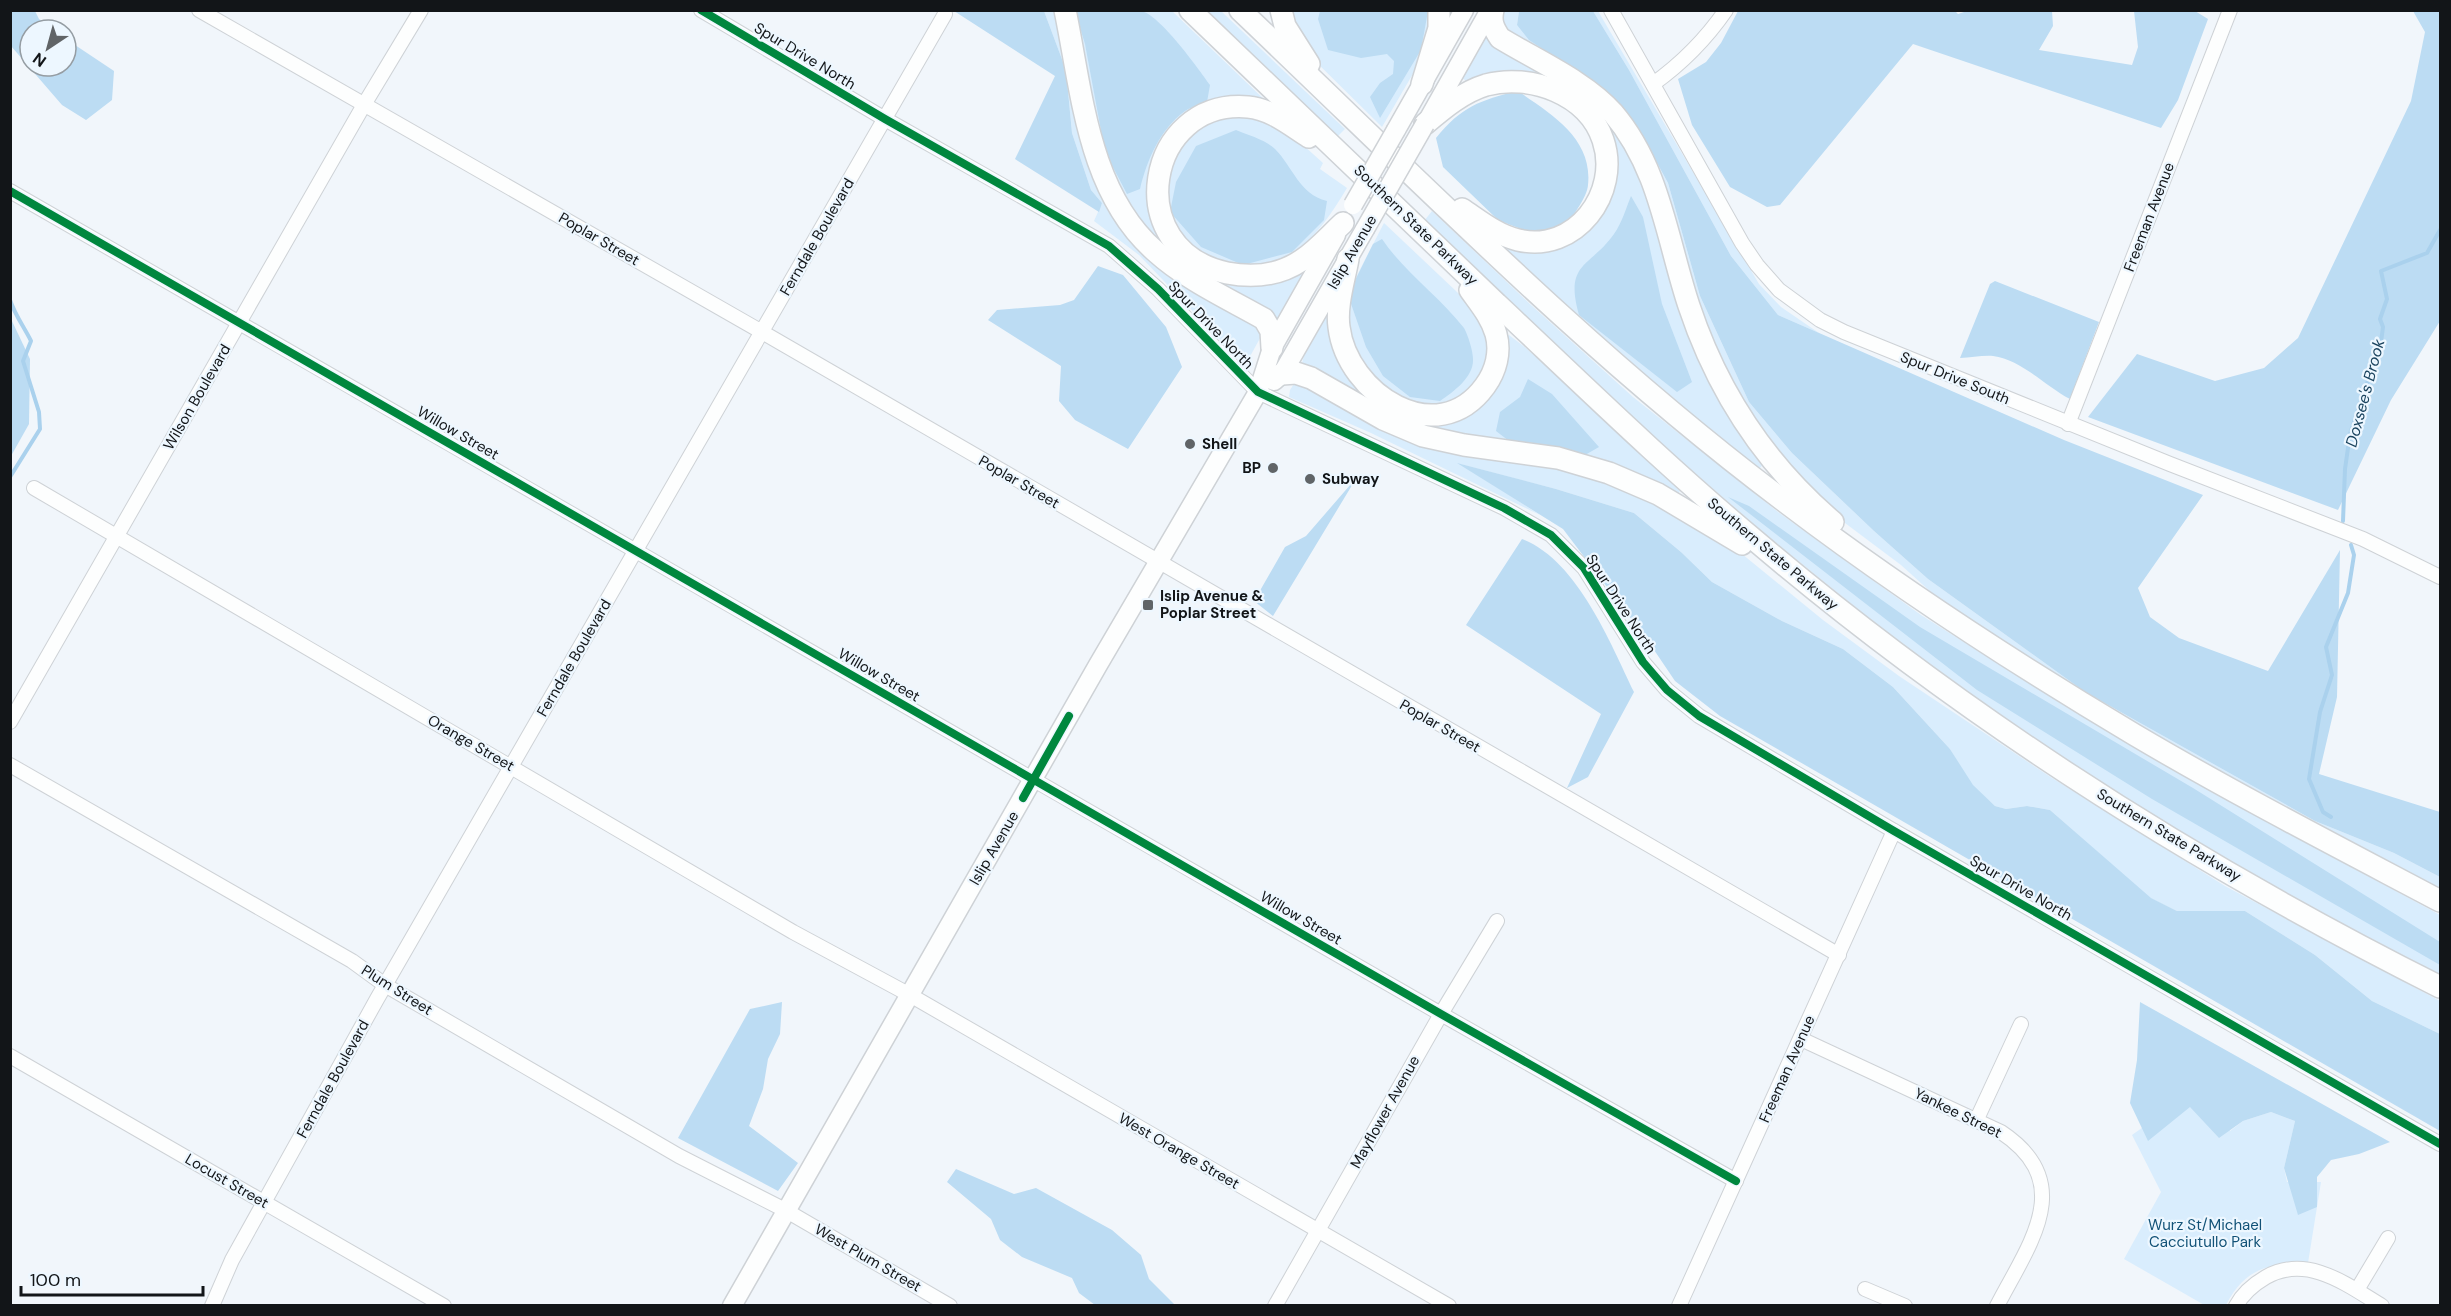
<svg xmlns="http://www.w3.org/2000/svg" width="2451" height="1316" font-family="'DM Sans',sans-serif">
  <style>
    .green { fill: #d9edfd }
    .forest { fill: #bcdcf3 }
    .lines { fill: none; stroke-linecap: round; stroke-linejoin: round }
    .stream { stroke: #aad1ed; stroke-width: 4 }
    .minor-casing { stroke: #ced2d6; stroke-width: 16 }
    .major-casing { stroke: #ced2d6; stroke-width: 21 }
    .highway-casing { stroke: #ced2d6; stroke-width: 24 }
    .minor { stroke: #fdfefe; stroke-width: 14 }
    .major { stroke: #fdfefe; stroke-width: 18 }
    .highway { stroke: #fdfefe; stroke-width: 21 }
    .major-bridge-casing { stroke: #ced2d6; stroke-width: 21; stroke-linecap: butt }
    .major-bridge { stroke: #fdfefe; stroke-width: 18 }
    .cycleway-casing { stroke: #edf7ff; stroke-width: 11 }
    .cycleway { stroke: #00873e; stroke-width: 8 }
    .poi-dot { fill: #606467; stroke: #edf7ff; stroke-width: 2 }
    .labels { text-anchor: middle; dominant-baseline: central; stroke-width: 4.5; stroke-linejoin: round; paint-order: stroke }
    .street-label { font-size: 15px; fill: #121518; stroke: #edf7ff }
    .poi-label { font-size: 15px; font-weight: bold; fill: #121518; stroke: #edf7ff; text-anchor: start }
    .park-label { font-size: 15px; fill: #125277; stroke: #edf7ff }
    .water-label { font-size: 16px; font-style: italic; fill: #1b445f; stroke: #edf7ff }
  </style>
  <rect width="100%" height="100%" fill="#f1f6fb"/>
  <!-- green -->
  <g class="green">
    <path d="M 1044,11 L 1060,11 L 1126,229 L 1264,331 L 1248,360 L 1243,360 L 1235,355 L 1139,255 L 1094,221 L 1102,203 L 1091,190 L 1072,133 L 1066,70 Z"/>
    <path d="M 1070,11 L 1172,11 L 1271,106 L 1196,113 L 1153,182 L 1192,268 L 1298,269 L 1305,278 L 1278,320 L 1272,322 L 1159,248 L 1108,175 Z"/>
    <path d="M 1202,11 L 1221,11 L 1345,129 L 1336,138 Z"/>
    <path d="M 1289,11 L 1435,11 L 1425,53 L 1382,127 L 1301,47 Z"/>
    <path d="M 1502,11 L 1519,11 L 1517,25 L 1582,75 L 1638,128 L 1668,183 L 1700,296 L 1749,402 L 1792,453 L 1874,531 L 1928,579 L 2085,692 L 2315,821 L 2394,853 L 2440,877 L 2440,890 L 2177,747 L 2082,693 L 1943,603 L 1901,565 L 1829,511 L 1741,408 L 1707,338 L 1639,139 L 1501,34 Z"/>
    <path d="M 1593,11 L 1598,11 L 1759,284 L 1781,307 L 1819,333 L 1778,315 L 1731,256 L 1629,70 Z"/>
    <path d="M 1482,34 L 1571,87 L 1621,133 L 1765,462 L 1760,468 C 1669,404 1588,327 1505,252 L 1510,247 L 1534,251 L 1566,246 L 1592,228 L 1610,201 L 1615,163 L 1561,88 L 1467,87 L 1465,80 L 1458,76 Z"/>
    <path d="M 1234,115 L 1268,119 L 1292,135 L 1323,163 L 1320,169 L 1347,188 C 1332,213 1318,234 1295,252 L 1296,258 L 1241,270 L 1183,243 L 1167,216 L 1163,185 L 1172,157 L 1188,135 L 1211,120 Z"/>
    <path d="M 1432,211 L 1531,305 L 1633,397 L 1778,512 L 1921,615 L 2068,708 L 2205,788 L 2440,915 L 2440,977 L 2328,920 L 2181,832 L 2048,748 L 1903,646 L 1764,533 L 1623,411 L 1424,221 Z"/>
    <path d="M 1384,223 L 1476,310 L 1490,335 L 1485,382 L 1442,411 L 1377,389 L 1345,333 L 1352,285 Z"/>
    <path d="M 1340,280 L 1348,372 L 1447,423 C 1455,420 1466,418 1473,413 C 1499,396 1504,367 1504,338 L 1509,335 L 1526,348 L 1680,491 L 1675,498 L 1442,436 L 1301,368 L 1304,355 L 1301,353 Z"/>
    <path d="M 1297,379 L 1344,406 L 1533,462 L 1606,478 L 1674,508 L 1731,545 L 1823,620 L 1899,676 L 2049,776 L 2225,886 L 2440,1001 L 2440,1034 L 2372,1001 L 2315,955 L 2245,911 L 2177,911 L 2150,898 L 2050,810 L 2027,806 L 2006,809 L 1995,806 L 1972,785 L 1950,749 L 1893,687 L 1843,649 L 1782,621 L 1712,582 L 1681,552 L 1634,513 L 1556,489 L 1460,464 L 1540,515 L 1371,433 L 1289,397 L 1290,390 Z"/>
    <path d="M 2219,1073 L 2230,1131 L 2243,1121 L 2271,1112 L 2295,1121 L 2284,1168 L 2287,1182 L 2321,1182 L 2308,1263 C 2269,1263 2245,1268 2226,1305 L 2206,1306 L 2124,1259 L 2161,1192 L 2132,1135 Z"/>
  </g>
  <!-- forest -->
  <g class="forest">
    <path d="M 1954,10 L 1958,14 L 1970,10 L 2052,11 L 2053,26 L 2039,50 L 2132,65 L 2138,47 L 2134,11 L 2195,11 L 2208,19 L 2178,100 L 2161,128 L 1913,44 L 1780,205 L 1767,207 L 1730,187 L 1692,125 L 1678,79 L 1706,62 L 1721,43 L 1738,11 Z"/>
    <path d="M 10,11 L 35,11 L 39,19 L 54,30 L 30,30 L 30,66 L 66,66 L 66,39 L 114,71 L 112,100 L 86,120 L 62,105 L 11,46 Z"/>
    <path d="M 954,11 L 1044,11 L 1066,70 L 1072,133 L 1091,190 L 1102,203 L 1099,212 L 1015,159 L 1055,76 Z"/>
    <path d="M 1075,11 C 1096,11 1120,7 1141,11 C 1159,14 1198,68 1210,85 L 1207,102 C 1200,105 1191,107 1185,111 C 1160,129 1147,160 1140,189 L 1127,194 L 1105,152 L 1085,44 Z"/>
    <path d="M 1320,11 L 1428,11 L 1421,50 L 1380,118 L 1370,97 L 1380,83 L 1393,74 L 1394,61 L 1387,54 L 1361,58 L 1328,50 L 1318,19 Z"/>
    <path d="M 1519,11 L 1593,11 L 1629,70 L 1731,256 L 1778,315 L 2064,440 L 2203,495 L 2138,588 L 2150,617 L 2179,638 L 2268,671 L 2340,550 L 2337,697 L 2319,774 L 2440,812 L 2440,877 L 2394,853 L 2315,821 L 2085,692 L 1928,579 L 1874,531 L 1792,453 L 1749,402 L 1700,296 L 1668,183 L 1638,128 L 1582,75 L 1529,40 L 1517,25 Z"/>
    <path d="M 2413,11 L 2440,11 L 2440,321 L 2391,400 L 2338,510 L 2088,417 L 2137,354 L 2215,381 L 2264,368 L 2298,338 L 2411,101 L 2425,32 Z"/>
    <path d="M 1518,91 C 1551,114 1593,138 1588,185 C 1587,198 1573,214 1567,226 L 1536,235 L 1498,220 L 1443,167 L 1436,138 C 1461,107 1480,100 1518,91 Z"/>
    <path d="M 1236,130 C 1248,135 1266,140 1275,149 C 1293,167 1299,194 1327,201 L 1324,220 L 1292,252 L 1243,265 L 1201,247 L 1170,212 L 1176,182 L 1196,146 Z"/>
    <path d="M 1631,196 L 1643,217 L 1662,304 L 1692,382 L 1677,392 L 1579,315 C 1564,262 1590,268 1614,234 C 1622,223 1626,208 1631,196 Z"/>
    <path d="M 1382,239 C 1405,273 1439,296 1464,328 C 1468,335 1473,351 1473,359 C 1474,377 1453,392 1440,401 L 1410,397 L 1383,376 L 1366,347 L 1348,295 L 1373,244 Z"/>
    <path d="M 1098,266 L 1123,275 L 1166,327 L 1182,367 L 1128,449 L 1075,420 L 1059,401 L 1061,366 L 988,320 L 997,310 L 1060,305 L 1074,300 Z"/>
    <path d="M 1995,281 L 2099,322 L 2070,399 C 2045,386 2022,360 1993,356 C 1983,355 1971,358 1960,358 L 1990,284 Z"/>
    <path d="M 11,319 L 30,359 L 29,424 L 11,456 Z"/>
    <path d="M 1528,379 L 1552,394 L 1599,447 L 1578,459 L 1509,441 L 1496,431 L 1500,412 L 1520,397 Z"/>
    <path d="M 1457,463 L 1556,489 L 1634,513 L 1681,552 L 1712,582 L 1782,621 L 1843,649 L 1893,687 L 1950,749 L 1973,785 L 1995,806 L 2006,809 L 2027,806 L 2050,810 L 2151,898 L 2177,911 L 2245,911 L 2315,955 L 2372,1001 L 2440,1034 L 2440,1131 L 1720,716 L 1675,681 L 1648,641 L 1563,529 Z"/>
    <path d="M 1357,477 L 1273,616 L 1254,601 L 1285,547 L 1306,536 Z"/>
    <path d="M 1728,497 L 1749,506 L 1920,627 L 2193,788 L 2440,942 L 2440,965 L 2152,799 L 1977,690 Z"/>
    <path d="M 1522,539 C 1577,560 1610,642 1634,692 L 1588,777 L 1567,788 L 1601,714 L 1466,625 Z"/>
    <path d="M 782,1002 L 780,1034 L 768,1059 L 763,1089 L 749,1126 L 798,1163 L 778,1191 L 678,1138 L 750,1009 Z"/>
    <path d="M 2140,1002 L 2390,1142 L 2359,1154 L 2331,1160 L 2317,1177 L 2317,1207 L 2298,1215 L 2284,1168 L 2295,1121 L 2271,1112 L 2243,1121 L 2219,1138 L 2190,1107 L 2148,1141 L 2130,1103 L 2137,1060 Z"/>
    <path d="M 956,1169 L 1014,1194 L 1036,1188 L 1112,1230 L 1141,1255 L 1149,1279 L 1175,1305 L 1095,1305 L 1079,1293 L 1072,1278 L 1022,1257 L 1000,1240 L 991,1219 L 947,1182 Z"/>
  </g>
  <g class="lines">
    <!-- stream -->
    <g class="stream">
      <path d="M 10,300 C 15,315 24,327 31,341 L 23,361 L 39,412 L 40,429 L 10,477"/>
      <path d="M 2343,521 L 2345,469 L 2350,434 L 2381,342 L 2383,327 L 2380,319 L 2387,299 L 2381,271 L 2427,253 L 2440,230"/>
      <path d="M 2331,817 L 2323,812 L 2309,779 L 2320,712 L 2332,675 L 2326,647 L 2348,593 L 2354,555 L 2351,545"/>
    </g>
    <defs>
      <g id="minor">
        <path d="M 199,10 L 762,332 L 1839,955"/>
        <path d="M 701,10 L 885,119 L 1109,246 L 1158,289 L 1258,392 L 1504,508 L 1551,535 L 1584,568 L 1643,662 L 1667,690 L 1699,716 L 1894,831 L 2440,1144"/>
        <path d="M 1611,10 L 1742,243 L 1757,265 L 1779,290 L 1820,320 L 1844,332 L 2170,464 L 2363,539 L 2440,577"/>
        <path d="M 1653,84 C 1681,64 1706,39 1726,10"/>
        <path d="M 10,191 L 1441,1014 L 1736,1181"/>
        <path d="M 2068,424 L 2230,10"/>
        <path d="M 34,488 L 793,932 L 910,995 L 1449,1306"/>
        <path d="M 10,722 L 365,103 L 421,10"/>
        <path d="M 10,765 L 352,961 L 385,985 L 679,1156 L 785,1210 L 950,1306"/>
        <path d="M 1801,1039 L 2001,1132 C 2078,1183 2029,1244 1997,1306"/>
        <path d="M 10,1056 L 444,1306"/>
        <path d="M 1976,1121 L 2021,1024"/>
        <path d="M 1865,1289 L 1905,1306"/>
        <path d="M 2357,1290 L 2388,1238"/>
        <path d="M 212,1306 L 232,1260 L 377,999 L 945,14"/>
        <path d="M 1275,1306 L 1441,1014 L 1497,921"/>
        <path d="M 1679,1306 L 1894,831"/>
        <path d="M 2236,1306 C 2243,1293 2254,1284 2266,1277 C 2307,1254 2346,1284 2382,1306"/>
      </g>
      <g id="major">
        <path d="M 1428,120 L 1490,10"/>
        <path d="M 1396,130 L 1464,10"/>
        <path d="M 1274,381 L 1282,374 L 1365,229"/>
        <path d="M 732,1306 L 1098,665 L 1258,392 L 1272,348 L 1336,235"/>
      </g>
      <g id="highway">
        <path d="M 1065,10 C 1082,92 1088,192 1155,251 C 1187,280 1227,298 1264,319 L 1271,331 L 1272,348"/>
        <path d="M 1190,10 C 1293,108 1395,206 1497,304 C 1583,385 1667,467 1757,542 C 1963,717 2199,866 2440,987"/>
        <path d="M 1240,10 C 1417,178 1588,354 1784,501 C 1896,586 2014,663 2135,735 C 2235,794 2338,847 2440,901"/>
        <path d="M 1281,10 L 1285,26 L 1309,64"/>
        <path d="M 1493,10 C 1490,22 1494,29 1500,38 C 1536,60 1586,82 1613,113 C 1660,168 1667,240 1689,306 C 1717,390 1765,464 1833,522"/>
        <path d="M 1422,84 L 1439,28 L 1439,10"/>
        <path d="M 1425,124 C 1444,108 1463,92 1486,85 C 1530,73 1588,94 1603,140 C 1621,193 1575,254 1518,240 C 1497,235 1480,221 1462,209"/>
        <path d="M 1309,137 C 1290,125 1271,109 1248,107 C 1146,98 1119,250 1227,273 C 1253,278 1280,275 1302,260 C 1317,250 1330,235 1343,223"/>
        <path d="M 1348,259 C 1344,281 1336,306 1339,327 C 1347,394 1437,452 1485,386 C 1496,371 1501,352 1496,334 C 1491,317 1480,304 1470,290"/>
        <path d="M 1282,374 L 1296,373 L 1311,378 L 1383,419 L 1423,436 L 1464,445 L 1558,458 L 1609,473 L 1658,494 L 1742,544"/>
      </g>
    </defs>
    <!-- minor casing -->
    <use href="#minor" class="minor-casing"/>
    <!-- major casing -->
    <use href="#major" class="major-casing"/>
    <!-- highway casing -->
    <use href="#highway" class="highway-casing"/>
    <!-- minor -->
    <use href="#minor" class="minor"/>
    <!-- major -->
    <use href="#major" class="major"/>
    <!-- highway -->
    <use href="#highway" class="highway"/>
    <defs>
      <g id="major-bridge">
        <path d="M 1353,205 L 1396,130"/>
        <path d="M 1365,229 L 1425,124"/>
      </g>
    </defs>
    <!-- major-bridge casing -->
    <use href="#major-bridge" class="major-bridge-casing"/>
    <!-- major-bridge -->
    <use href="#major-bridge" class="major-bridge"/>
    <defs>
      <g id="cycleway">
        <path d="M 701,10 L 885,119 L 1109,246 L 1158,289 L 1258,392 L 1504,508 L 1551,535 L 1584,568 L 1643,662 L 1667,690 L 1699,716 L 1894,831 L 2440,1144"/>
        <path d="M 10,191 L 1441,1014 L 1736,1181"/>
        <path d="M 1023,798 L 1069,716"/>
      </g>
    </defs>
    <!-- cycleway casing -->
    <use href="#cycleway" class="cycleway-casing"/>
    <!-- cycleway -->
    <use href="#cycleway" class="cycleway"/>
  </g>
  <!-- markers -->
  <g class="poi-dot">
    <circle cx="1190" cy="444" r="6"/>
    <circle cx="1273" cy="468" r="6"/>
    <circle cx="1310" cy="479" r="6"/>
    <rect x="1142" y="599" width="12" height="12" rx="3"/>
  </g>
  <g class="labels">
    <!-- street labels -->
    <g class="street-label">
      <text transform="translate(805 56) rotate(31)">Spur Drive North</text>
      <text transform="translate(2149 217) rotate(-69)">Freeman Avenue</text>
      <text transform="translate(1416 225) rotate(44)">Southern State Parkway</text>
      <text transform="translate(817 237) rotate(-60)">Ferndale Boulevard</text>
      <text transform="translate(599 239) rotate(30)">Poplar Street</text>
      <text transform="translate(1352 252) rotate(-60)">Islip Avenue</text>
      <text transform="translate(1211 325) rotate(46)">Spur Drive North</text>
      <text transform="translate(1955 378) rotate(22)">Spur Drive South</text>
      <text transform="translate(197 397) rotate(-60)">Wilson Boulevard</text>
      <text transform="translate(458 433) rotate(30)">Willow Street</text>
      <text transform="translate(1019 482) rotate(30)">Poplar Street</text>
      <text transform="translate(1773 554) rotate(40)">Southern State Parkway</text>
      <text transform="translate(1621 604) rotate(57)">Spur Drive North</text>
      <text transform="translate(574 658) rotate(-60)">Ferndale Boulevard</text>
      <text transform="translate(879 675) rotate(30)">Willow Street</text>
      <text transform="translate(1440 726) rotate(30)">Poplar Street</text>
      <text transform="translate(471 743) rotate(30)">Orange Street</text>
      <text transform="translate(2169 835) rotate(31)">Southern State Parkway</text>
      <text transform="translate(994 848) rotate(-60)">Islip Avenue</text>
      <text transform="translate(2021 888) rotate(30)">Spur Drive North</text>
      <text transform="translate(1301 918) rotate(30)">Willow Street</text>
      <text transform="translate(397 990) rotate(32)">Plum Street</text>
      <text transform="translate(1787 1069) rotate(-66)">Freeman Avenue</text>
      <text transform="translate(333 1079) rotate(-61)">Ferndale Boulevard</text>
      <text transform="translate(1385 1112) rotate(-61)">Mayflower Avenue</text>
      <text transform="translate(1958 1113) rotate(26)">Yankee Street</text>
      <text transform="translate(1179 1151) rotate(30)">West Orange Street</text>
      <text transform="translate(227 1181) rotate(30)">Locust Street</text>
      <text transform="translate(868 1258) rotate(30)">West Plum Street</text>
    </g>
    <!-- poi labels -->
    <g class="poi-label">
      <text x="1202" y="444">Shell</text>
      <text x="1261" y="468" text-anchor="end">BP</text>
      <text x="1322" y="479">Subway</text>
      <text x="1160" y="596">Islip Avenue &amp;<tspan x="1160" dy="17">Poplar Street</tspan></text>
    </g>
    <!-- park labels -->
    <g class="park-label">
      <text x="2205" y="1225">Wurz St/Michael<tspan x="2205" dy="17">Cacciutullo Park</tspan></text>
    </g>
    <!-- water labels -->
    <g class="water-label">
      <text transform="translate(2365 393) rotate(-75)">Doxsee's Brook</text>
    </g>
  </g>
  <!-- border -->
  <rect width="2451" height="1316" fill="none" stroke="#121518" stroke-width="24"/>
  <!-- north arrow -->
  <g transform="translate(48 48) rotate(216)"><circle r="28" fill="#edf7ff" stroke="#959da3" stroke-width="1.5"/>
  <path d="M0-4.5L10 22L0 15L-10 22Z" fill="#606467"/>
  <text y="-9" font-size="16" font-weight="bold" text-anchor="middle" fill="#121518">N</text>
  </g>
  <!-- scale -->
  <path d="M21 1286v9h182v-9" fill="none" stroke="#121518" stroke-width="3"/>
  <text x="30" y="1286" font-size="18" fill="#121518" stroke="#edf7ff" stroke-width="4.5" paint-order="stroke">100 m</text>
</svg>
